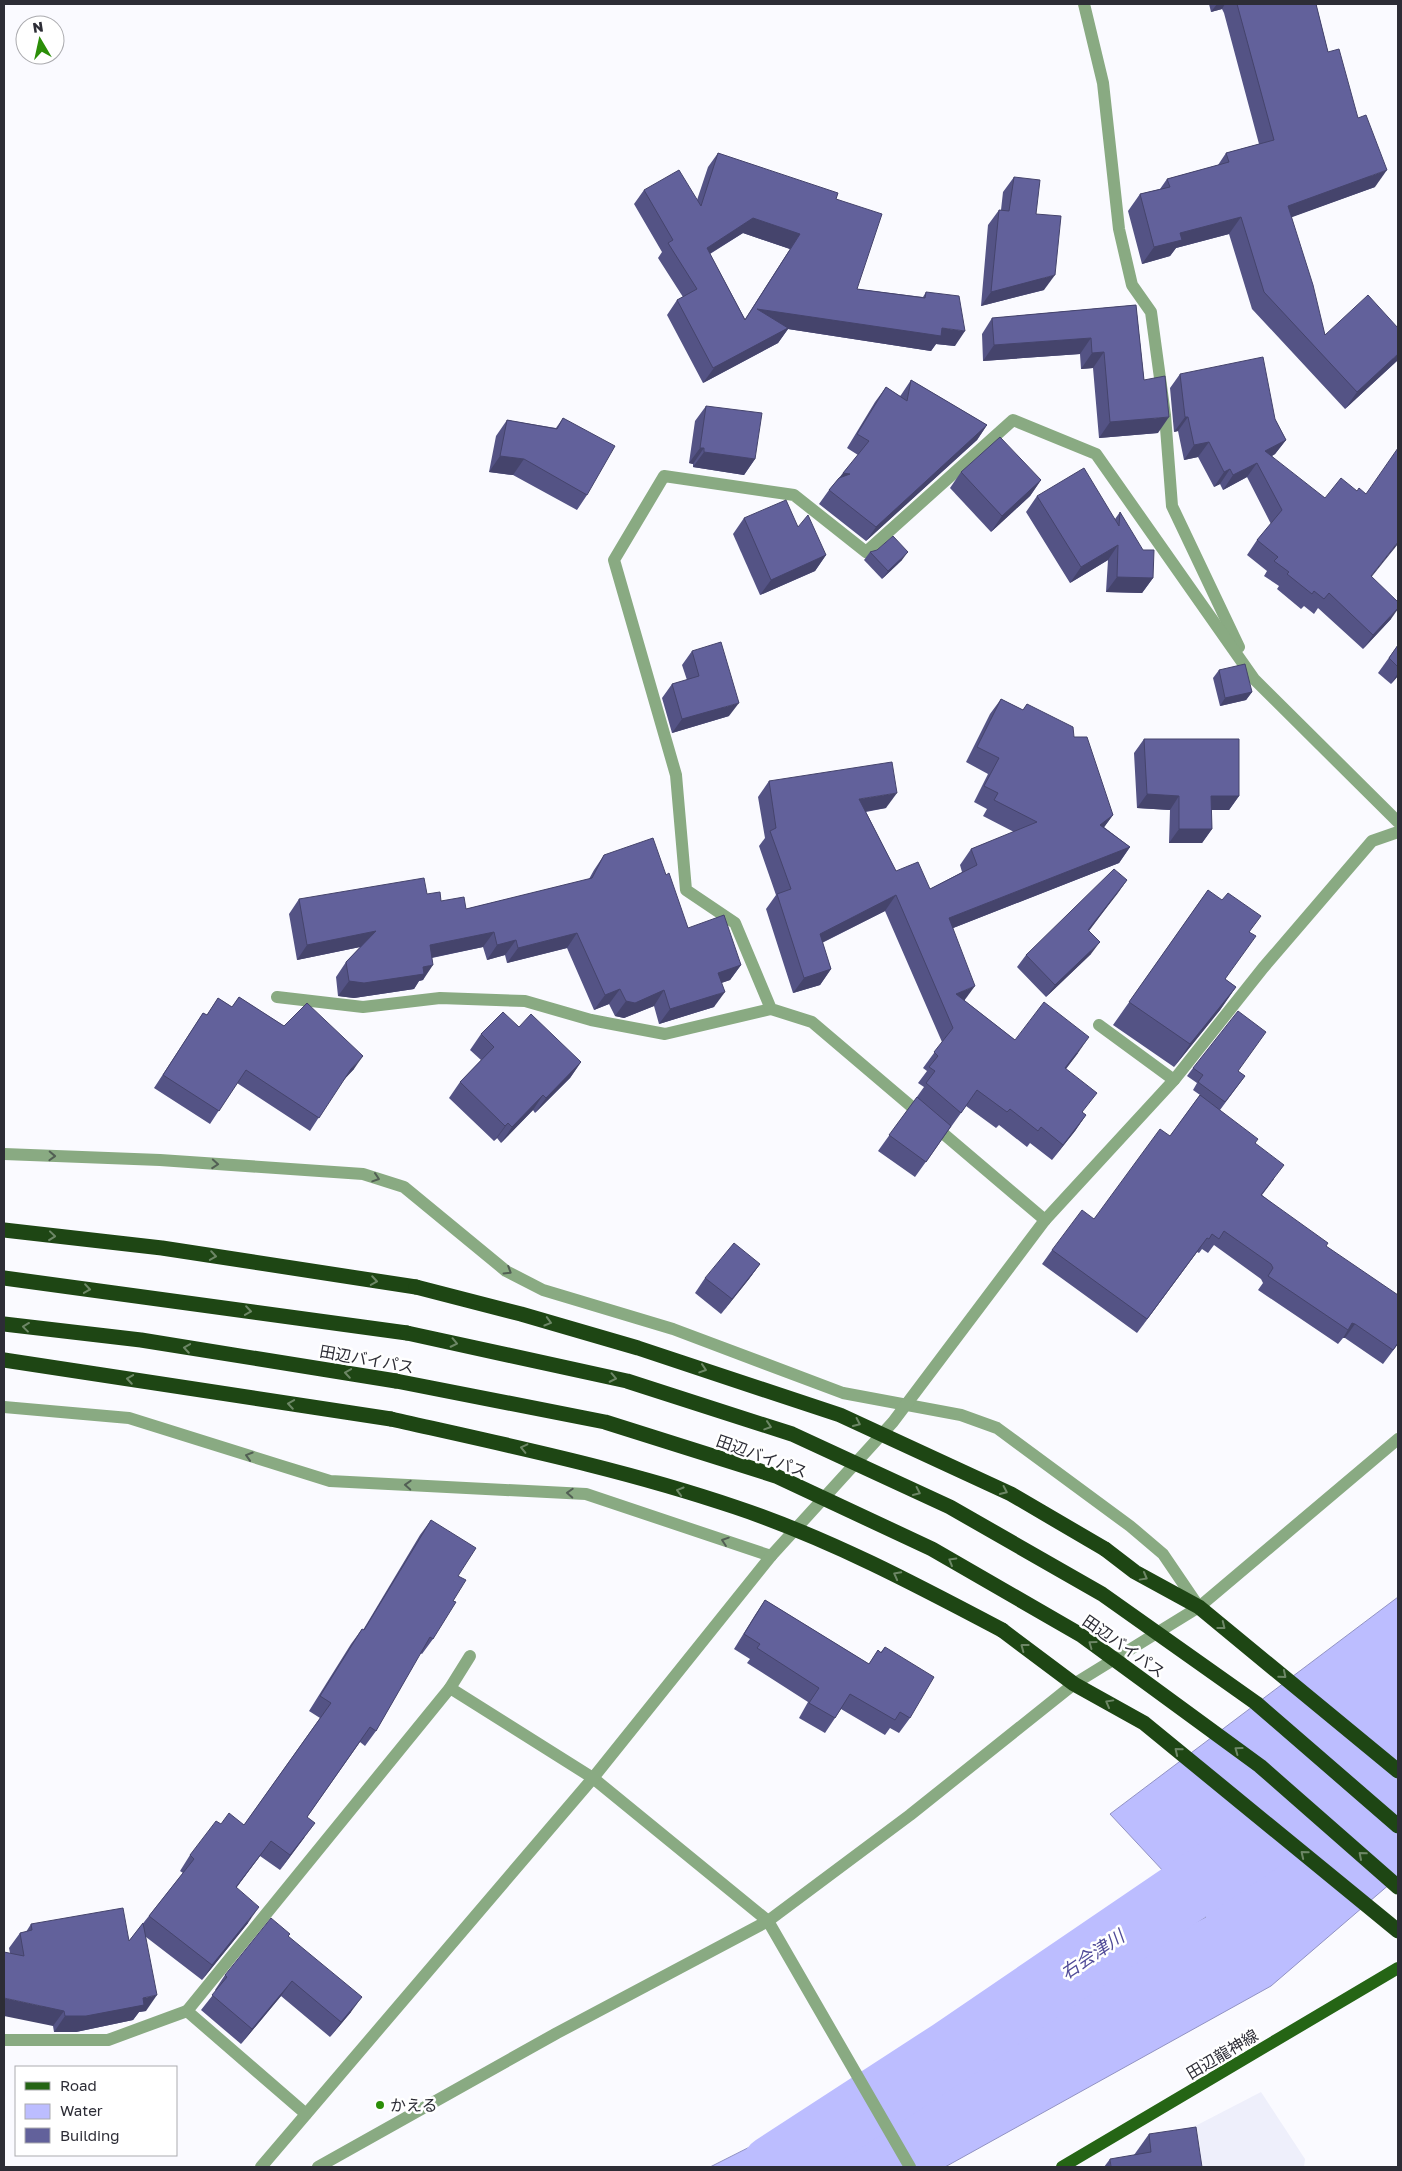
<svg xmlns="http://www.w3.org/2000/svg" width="1402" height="2171" font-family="'Golos Text','Noto Sans JP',sans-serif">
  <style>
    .built { fill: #eeeffb }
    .water { fill: #bcbdff; stroke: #9192c3 }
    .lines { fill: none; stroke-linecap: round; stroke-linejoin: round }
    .river { stroke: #bcbdff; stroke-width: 64 }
    .minor { stroke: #89aa82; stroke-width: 12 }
    .major { stroke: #256515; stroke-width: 12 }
    .highway { stroke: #1e4614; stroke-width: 15 }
    .highway-bridge { stroke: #1e4614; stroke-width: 15 }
    .wall { fill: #545385; fill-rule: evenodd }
    .shaded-wall { fill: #45446c }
    .building { fill: #62619b; stroke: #45446c; fill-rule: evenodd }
    .oneway { stroke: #525f54 }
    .oneway2 { stroke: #6d8766 }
    .poi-dot { fill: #2b8e08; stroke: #fff; stroke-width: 2 }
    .labels { text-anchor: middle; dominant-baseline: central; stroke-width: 5; stroke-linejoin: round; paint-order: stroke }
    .street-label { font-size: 16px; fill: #2d2d36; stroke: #fff }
    .poi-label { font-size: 16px; fill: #2d2d36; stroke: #fff; text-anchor: start }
    .water-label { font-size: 18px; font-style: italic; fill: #504b98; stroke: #fff }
  </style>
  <rect width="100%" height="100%" fill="#fafaff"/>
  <!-- built -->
  <path class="built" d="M 1261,2092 L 1305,2159 L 1304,2167 L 1116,2167 Z"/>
  <!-- water -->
  <path class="water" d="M 1398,1597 L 1398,1877 L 1271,1986 L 945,2167 L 710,2167 L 1206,1917 L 1110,1814 Z"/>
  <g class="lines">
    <!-- river -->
    <path class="river" d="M 773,2167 L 950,2052 L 1257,1843"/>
    <!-- minor -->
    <g class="minor">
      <path d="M 1084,4 L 1103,83 L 1119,229 L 1132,285 L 1151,312 L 1165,415 L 1172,506 L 1239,647"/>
      <path d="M 277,997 L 363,1007 L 440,998 L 525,1001 L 591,1020 L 665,1034 L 771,1009"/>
      <path d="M 1099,1025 L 1174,1080"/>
      <path d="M 4,1154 L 160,1160 L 363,1174 L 404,1187 L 506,1271 L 543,1290 L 673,1329 L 843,1393 L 961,1415 L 997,1428 L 1130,1526 L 1163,1554 L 1199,1607"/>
      <path d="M 1045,1220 L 812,1022 L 771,1009 L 735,923 L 686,890 L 676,775 L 614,560 L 664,476 L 794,495 L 866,552 L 1013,420 L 1096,454 L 1254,679 L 1398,822"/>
      <path d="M 4,1407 L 129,1418 L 330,1481 L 586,1494 L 771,1556"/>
      <path d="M 450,1688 L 470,1656"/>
      <path d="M 187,2011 L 450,1688 L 593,1778 L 768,1921 L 910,2167"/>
      <path d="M 4,2040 L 108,2040 L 187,2011 L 306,2114"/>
      <path d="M 261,2167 L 593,1778 L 771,1556 L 893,1422 L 1045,1220 L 1174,1080 L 1263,968 L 1372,841 L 1398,832"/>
      <path d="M 318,2167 L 557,2033 L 768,1921 L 910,1815 L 1074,1684 L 1199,1607 L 1398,1439"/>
    </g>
    <!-- major -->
    <path class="major" d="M 1062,2167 L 1398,1968"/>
    <!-- highway -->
    <g class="highway">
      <path d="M 4,1230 L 162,1248 L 416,1287"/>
      <path d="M 4,1278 L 407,1333"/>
      <path d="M 4,1324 L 141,1340 L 396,1381"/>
      <path d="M 4,1360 L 391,1419"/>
      <path d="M 1105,1549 L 1135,1572 L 1199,1607 L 1398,1771"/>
      <path d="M 1002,1630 L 1074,1684 L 1144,1723 L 1398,1931"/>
    </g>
    <!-- highway-bridge -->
    <g class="highway-bridge">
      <path d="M 416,1287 L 521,1314 L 638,1348 L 840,1415 L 1011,1494 L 1105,1549"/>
      <path d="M 407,1333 L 627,1381 L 792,1434 L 950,1507 L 1102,1594 L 1256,1703 L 1398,1826"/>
      <path d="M 396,1381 L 605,1422 L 776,1476 L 932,1549 L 1081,1635 L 1260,1766 L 1398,1887"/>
      <path d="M 391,1419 C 506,1445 623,1469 735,1507 C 828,1538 915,1584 1002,1630"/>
    </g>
  </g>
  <!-- wall -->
  <g class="wall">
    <path d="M 1209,4 L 1316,4 L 1328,52 L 1375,187 L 1291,217 L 1325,335 L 1398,360 L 1345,409 L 1252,309 L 1229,234 L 1176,248 L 1170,256 L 1142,264 L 1128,211 L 1140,194 L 1160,189 L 1167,179 L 1218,165 L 1226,153 L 1259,144 L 1224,13 L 1222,9 L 1211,12 Z"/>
    <path d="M 718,153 L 836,199 L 857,289 L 923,297 L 926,292 L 955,346 L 936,344 L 931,351 L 788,329 L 778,343 L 703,383 L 667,315 L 677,300 L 683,297 L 658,258 L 662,252 L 634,204 L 644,190 L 697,200 L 708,167 ZM 743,233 L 790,249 L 745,319 L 710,254 Z"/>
    <path d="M 1014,177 L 1036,214 L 1044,290 L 981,306 L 988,225 L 999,210 L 1001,210 L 1003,192 Z"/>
    <path d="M 1136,305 L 1144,380 L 1158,433 L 1099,438 L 1093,368 L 1081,369 L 1080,354 L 983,361 L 982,334 L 992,318 Z"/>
    <path d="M 1180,374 L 1275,419 L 1286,440 L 1275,454 L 1272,456 L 1372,577 L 1391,619 L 1363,649 L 1318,608 L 1314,614 L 1304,606 L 1301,609 L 1277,589 L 1279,586 L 1264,576 L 1267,571 L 1247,555 L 1257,540 L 1271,524 L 1247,477 L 1223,490 L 1220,484 L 1214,487 L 1198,457 L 1184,460 L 1178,431 L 1174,432 L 1170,388 Z"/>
    <path d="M 911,380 L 987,425 L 977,440 L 866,541 L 819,504 L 829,490 L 858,455 L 847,448 L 875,402 L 886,387 L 900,396 L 901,395 Z"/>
    <path d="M 706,406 L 755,459 L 744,475 L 693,467 L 693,464 L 689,463 L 695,421 Z"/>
    <path d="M 563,418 L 587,495 L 577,510 L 513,475 L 489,472 L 496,436 L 507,420 L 556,428 Z"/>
    <path d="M 961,472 L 1041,480 L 1030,496 L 991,532 L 950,488 Z"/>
    <path d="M 1037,496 L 1115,519 L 1120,512 L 1153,578 L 1142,593 L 1106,592 L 1108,560 L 1070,583 L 1026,512 Z"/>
    <path d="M 744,518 L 798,527 L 826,555 L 815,571 L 760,595 L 733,534 Z"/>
    <path d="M 870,552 L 902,560 L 882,579 L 864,560 Z"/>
    <path d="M 1398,645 L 1398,676 L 1391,684 L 1378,673 Z"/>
    <path d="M 692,651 L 729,716 L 672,733 L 662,698 L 672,684 L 687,680 L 682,665 Z"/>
    <path d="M 1219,670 L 1252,692 L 1246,700 L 1220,706 L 1213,678 Z"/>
    <path d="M 1001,699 L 1023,710 L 1027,704 L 1074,737 L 1113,815 L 1104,827 L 1130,847 L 1119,863 L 953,928 L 965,1001 L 1015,1040 L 1078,1053 L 1066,1069 L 1083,1113 L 1086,1115 L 1075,1131 L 1052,1160 L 1030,1143 L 1027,1147 L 999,1125 L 996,1128 L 966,1106 L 915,1177 L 878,1151 L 924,1087 L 918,1083 L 927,1071 L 923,1068 L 942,1042 L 885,911 L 822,943 L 831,969 L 820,985 L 793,993 L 766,909 L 776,895 L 759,846 L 765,838 L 758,797 L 769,781 L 886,808 L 866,812 L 896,871 L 930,889 L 962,872 L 960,865 L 971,849 L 1014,832 L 983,816 L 987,809 L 974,802 L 988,774 L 966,762 L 990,714 Z"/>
    <path d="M 1144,739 L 1239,796 L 1229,810 L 1211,810 L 1212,829 L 1202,843 L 1169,843 L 1170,810 L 1137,808 L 1134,753 Z"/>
    <path d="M 604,855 L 666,875 L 688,928 L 741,965 L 730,980 L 721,983 L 714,1007 L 659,1024 L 654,1006 L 624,1018 L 615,1016 L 609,1004 L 594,1010 L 567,948 L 507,963 L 505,955 L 487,960 L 483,947 L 432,958 L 423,980 L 419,981 L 414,989 L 354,998 L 338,996 L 336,977 L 346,962 L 360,947 L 297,960 L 289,914 L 299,899 L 427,894 L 441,901 L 466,909 L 589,879 L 594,870 Z"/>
    <path d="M 1127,880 L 1089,931 L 1091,954 L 1046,997 L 1017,967 L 1026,955 Z"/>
    <path d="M 1208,890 L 1250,932 L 1225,979 L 1236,987 L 1220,1010 L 1174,1067 L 1113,1025 Z"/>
    <path d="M 239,997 L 284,1026 L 354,1069 L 343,1080 L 310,1131 L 237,1083 L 210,1124 L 154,1088 L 203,1013 L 207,1015 L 218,998 L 232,1007 Z"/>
    <path d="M 519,1027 L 581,1062 L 570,1078 L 535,1113 L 533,1110 L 501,1143 L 497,1138 L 494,1141 L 449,1098 L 460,1082 L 481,1060 L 470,1050 L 481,1034 Z"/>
    <path d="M 1193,1068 L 1238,1071 L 1245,1076 L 1220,1110 L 1255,1143 L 1274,1179 L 1262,1195 L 1326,1246 L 1398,1344 L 1383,1364 L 1345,1338 L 1343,1338 L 1338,1344 L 1258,1290 L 1263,1283 L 1261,1279 L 1214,1245 L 1208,1253 L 1202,1249 L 1199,1253 L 1197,1252 L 1137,1333 L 1042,1264 L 1052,1250 L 1094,1219 L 1170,1136 L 1200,1095 L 1193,1090 L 1197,1083 L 1187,1076 Z"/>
    <path d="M 760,1264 L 749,1279 L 721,1314 L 695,1293 L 705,1278 Z"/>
    <path d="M 431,1520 L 458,1576 L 453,1601 L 433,1639 L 422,1654 L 420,1653 L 376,1731 L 365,1746 L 360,1742 L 307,1817 L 304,1838 L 280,1870 L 260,1856 L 236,1888 L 248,1923 L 202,1980 L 146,1937 L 146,2011 L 139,2012 L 133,2020 L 76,2032 L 54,2032 L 53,2026 L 10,1953 L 9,1948 L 20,1933 L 26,1932 L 31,1924 L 129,1941 L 183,1873 L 180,1871 L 190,1855 L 221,1824 L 244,1825 L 320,1718 L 309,1711 L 351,1644 L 362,1629 L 363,1630 L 420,1535 Z"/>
    <path d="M 765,1600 L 869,1664 L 878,1650 L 881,1652 L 885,1647 L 910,1718 L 899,1733 L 890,1728 L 885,1735 L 841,1709 L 825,1733 L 799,1718 L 808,1702 L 747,1663 L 750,1659 L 734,1649 L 755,1615 Z"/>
    <path d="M 288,1936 L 351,2012 L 330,2037 L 281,1996 L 241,2044 L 201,2010 L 216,1991 L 215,1990 L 225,1975 Z"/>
    <path d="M 1149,2134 L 1202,2167 L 1134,2155 Z"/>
    <path d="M 1110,2159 L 1111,2167 L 1104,2167 Z"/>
  </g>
  <!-- shaded-wall -->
  <g class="shaded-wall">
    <path d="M 1217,4 L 1225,4 L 1222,9 L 1211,12 Z"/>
    <path d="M 1387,170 L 1375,187 L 1276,223 L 1288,206 Z"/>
    <path d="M 1241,217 L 1229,234 L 1176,248 L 1170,256 L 1142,264 L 1154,247 L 1180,233 Z"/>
    <path d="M 753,218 L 800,234 L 790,249 L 743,233 L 696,262 L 707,248 Z"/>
    <path d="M 1055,275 L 1044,290 L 981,306 L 991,292 Z"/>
    <path d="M 757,309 L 942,328 L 965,331 L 955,346 L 936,344 L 931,351 L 788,329 L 778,343 L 703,383 Z"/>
    <path d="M 1091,338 L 1080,354 L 983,361 L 994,345 Z"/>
    <path d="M 1104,352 L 1093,368 L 1081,369 L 1092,353 Z"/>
    <path d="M 1398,354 L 1398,360 L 1345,409 L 1357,392 Z"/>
    <path d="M 1169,417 L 1158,433 L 1099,438 L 1110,422 Z"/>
    <path d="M 1185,417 L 1188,417 L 1178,431 L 1174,432 Z"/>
    <path d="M 987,425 L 977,440 L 866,541 L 876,527 Z"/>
    <path d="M 1286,440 L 1275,454 L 1258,464 L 1257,463 L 1247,477 L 1223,490 L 1233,475 L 1265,451 Z"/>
    <path d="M 1209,442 L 1198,457 L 1184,460 L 1194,445 Z"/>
    <path d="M 700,448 L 704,448 L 693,464 L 689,463 Z"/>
    <path d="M 704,452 L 755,459 L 744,475 L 693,467 Z"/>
    <path d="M 500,456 L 524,459 L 513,475 L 489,472 Z"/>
    <path d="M 1230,469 L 1220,484 L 1214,487 L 1224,472 Z"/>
    <path d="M 843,473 L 850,474 L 833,487 Z"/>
    <path d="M 1041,480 L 1030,496 L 991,532 L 1002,516 Z"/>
    <path d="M 1398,542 L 1398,544 L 1361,590 L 1371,576 Z"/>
    <path d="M 1118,545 L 1108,560 L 1070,583 L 1081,567 Z"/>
    <path d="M 908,552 L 902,560 L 882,579 L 888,571 Z"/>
    <path d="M 826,555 L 815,571 L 760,595 L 771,580 Z"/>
    <path d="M 1117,577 L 1153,578 L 1142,593 L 1106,592 Z"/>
    <path d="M 1398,608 L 1398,609 L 1391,619 L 1363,649 L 1373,635 Z"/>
    <path d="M 1398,673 L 1398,676 L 1391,684 Z"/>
    <path d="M 1252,692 L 1246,700 L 1220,706 L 1225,698 Z"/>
    <path d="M 739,703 L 729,716 L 672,733 L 682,719 Z"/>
    <path d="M 897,793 L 886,808 L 848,814 L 859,799 Z"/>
    <path d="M 1147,794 L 1179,796 L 1170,810 L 1137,808 Z"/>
    <path d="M 1211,796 L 1239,796 L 1229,810 L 1201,810 Z"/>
    <path d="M 1113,815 L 1102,830 L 1100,825 Z"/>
    <path d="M 1179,829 L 1212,829 L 1202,843 L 1169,843 Z"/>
    <path d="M 1130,847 L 1119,863 L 938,934 L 949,918 Z"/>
    <path d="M 1127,880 L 1118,893 L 1079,943 L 1088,930 Z"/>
    <path d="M 896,895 L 885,911 L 809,949 L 820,934 Z"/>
    <path d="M 376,931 L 365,946 L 297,960 L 307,945 Z"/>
    <path d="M 494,932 L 483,947 L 420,960 L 430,945 Z"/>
    <path d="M 577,933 L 567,948 L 507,963 L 518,948 Z"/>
    <path d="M 516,940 L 505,955 L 487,960 L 497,945 Z"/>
    <path d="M 1100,942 L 1091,954 L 1046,997 L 1055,985 Z"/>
    <path d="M 433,965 L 423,980 L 419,981 L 414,989 L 354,998 L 338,996 L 349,981 Z"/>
    <path d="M 741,965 L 730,980 L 707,988 L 718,973 Z"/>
    <path d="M 831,969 L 820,985 L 793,993 L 804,978 Z"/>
    <path d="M 975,986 L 964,1001 L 956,994 Z"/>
    <path d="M 1236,987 L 1220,1010 L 1174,1067 L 1190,1044 Z"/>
    <path d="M 620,989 L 609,1004 L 594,1010 L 605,995 Z"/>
    <path d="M 664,990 L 654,1006 L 624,1018 L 615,1016 L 626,1001 Z"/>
    <path d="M 725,992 L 714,1007 L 659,1024 L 670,1009 Z"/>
    <path d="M 1089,1037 L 1078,1053 L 1054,1084 L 1065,1068 Z"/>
    <path d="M 363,1056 L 354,1069 L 342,1082 L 351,1069 Z"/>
    <path d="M 581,1062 L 570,1078 L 535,1113 L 546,1098 Z"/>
    <path d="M 543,1095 L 533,1110 L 501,1143 L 512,1127 Z"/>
    <path d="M 1086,1115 L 1075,1131 L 1052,1160 L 1063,1145 Z"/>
    <path d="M 508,1123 L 497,1138 L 494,1141 L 505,1126 Z"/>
    <path d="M 1207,1238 L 1197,1252 L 1137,1333 L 1147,1319 Z"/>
    <path d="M 760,1264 L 749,1279 L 721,1314 L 732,1299 Z"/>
    <path d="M 1352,1323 L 1355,1324 L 1345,1338 L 1343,1338 Z"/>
    <path d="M 315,1823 L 304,1838 L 280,1870 L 290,1855 Z"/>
    <path d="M 271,1841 L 260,1856 L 225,1903 L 236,1887 Z"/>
    <path d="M 259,1907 L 248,1923 L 202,1980 L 212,1965 Z"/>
    <path d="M 292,1981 L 281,1996 L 241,2044 L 252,2029 Z"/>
    <path d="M 157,1995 L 146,2011 L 139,2012 L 133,2020 L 76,2032 L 54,2032 L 65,2016 Z"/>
    <path d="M 362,1997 L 351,2012 L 330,2037 L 341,2022 Z"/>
    <path d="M 4,1998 L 64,2011 L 53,2026 L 4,2016 Z"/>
  </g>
  <!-- building -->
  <g class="building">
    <path d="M 1237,4 L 1316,4 L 1328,52 L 1339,49 L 1358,118 L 1366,115 L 1387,170 L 1288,206 L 1313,285 L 1325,335 L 1368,295 L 1398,328 L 1398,354 L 1357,392 L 1264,292 L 1241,217 L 1180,233 L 1182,240 L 1154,247 L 1140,194 L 1170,187 L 1167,179 L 1229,162 L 1226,153 L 1274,140 Z"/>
    <path d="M 718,153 L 838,193 L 836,199 L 882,214 L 857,289 L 925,298 L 926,292 L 959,296 L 965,331 L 942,328 L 941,336 L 757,309 L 788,328 L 713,368 L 677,300 L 697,289 L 668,243 L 673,240 L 644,190 L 679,170 L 701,206 ZM 753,218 L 800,234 L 745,320 L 707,248 Z"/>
    <path d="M 1014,177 L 1040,180 L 1036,214 L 1061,216 L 1055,275 L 991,292 L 999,210 L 1009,211 Z"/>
    <path d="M 1136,305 L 1144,380 L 1165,376 L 1169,417 L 1110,422 L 1104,352 L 1092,353 L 1091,338 L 994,345 L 992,318 Z"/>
    <path d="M 1263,357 L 1275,419 L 1286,440 L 1265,451 L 1325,498 L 1341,478 L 1357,491 L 1359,488 L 1366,494 L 1398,448 L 1398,542 L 1371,576 L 1398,602 L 1398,608 L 1373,635 L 1329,593 L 1324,599 L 1314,591 L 1312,594 L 1287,574 L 1289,572 L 1274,561 L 1278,557 L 1257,540 L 1282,510 L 1257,463 L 1233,475 L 1230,469 L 1224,472 L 1209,442 L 1194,445 L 1188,417 L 1185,417 L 1180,374 Z"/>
    <path d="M 911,380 L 987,425 L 876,527 L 829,490 L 839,478 L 850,474 L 843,473 L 869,441 L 857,434 L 886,387 L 907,401 Z"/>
    <path d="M 706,406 L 762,413 L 755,459 L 704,452 L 704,448 L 700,448 Z"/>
    <path d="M 563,418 L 615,446 L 587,495 L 524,459 L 500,456 L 507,420 L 557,429 Z"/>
    <path d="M 1000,437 L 1041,480 L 1002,516 L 961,472 Z"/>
    <path d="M 1084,468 L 1119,526 L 1120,512 L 1143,550 L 1154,550 L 1153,578 L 1117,577 L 1118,545 L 1081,567 L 1037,496 Z"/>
    <path d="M 786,500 L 798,527 L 808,515 L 826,555 L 771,580 L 744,518 Z"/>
    <path d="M 893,536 L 908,552 L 888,571 L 870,552 L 877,550 Z"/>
    <path d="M 721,642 L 739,703 L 682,719 L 672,684 L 699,676 L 692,651 Z"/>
    <path d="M 1398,645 L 1398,667 L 1389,658 Z"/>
    <path d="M 1245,664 L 1252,692 L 1225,698 L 1219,670 Z"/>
    <path d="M 1001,699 L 1023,710 L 1027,704 L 1073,727 L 1074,737 L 1087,737 L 1113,815 L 1100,825 L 1130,847 L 949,918 L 975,986 L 956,994 L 1015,1040 L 1044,1002 L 1089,1037 L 1065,1068 L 1097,1093 L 1082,1112 L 1086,1115 L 1063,1145 L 1041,1127 L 1038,1131 L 1010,1109 L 1007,1112 L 977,1090 L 961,1113 L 926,1083 L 935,1071 L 929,1067 L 938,1056 L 934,1052 L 953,1028 L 896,895 L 820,934 L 831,969 L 804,978 L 777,894 L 791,889 L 770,831 L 776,828 L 769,781 L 892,762 L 897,793 L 859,799 L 896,871 L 918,862 L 930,889 L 977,865 L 971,849 L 1037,822 L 994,800 L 998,793 L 984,786 L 999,758 L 977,747 Z"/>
    <path d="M 1144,739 L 1239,739 L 1239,796 L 1211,796 L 1212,829 L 1179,829 L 1179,796 L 1147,794 Z"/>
    <path d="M 653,838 L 666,875 L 669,873 L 688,928 L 724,915 L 741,965 L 718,973 L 725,992 L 670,1009 L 664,990 L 635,1003 L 626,1001 L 620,989 L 605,995 L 577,933 L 518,948 L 516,940 L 497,945 L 494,932 L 430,945 L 433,965 L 423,967 L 424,974 L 364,983 L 349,981 L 346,962 L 376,931 L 307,945 L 299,899 L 424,878 L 427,894 L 440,892 L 441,901 L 464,897 L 466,909 L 592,878 L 604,855 Z"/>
    <path d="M 1114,869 L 1127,880 L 1088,930 L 1100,942 L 1055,985 L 1026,955 Z"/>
    <path d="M 1208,890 L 1222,900 L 1228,893 L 1261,916 L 1249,932 L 1256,936 L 1225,979 L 1236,987 L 1190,1044 L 1129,1002 Z"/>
    <path d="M 239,997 L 284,1026 L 307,1003 L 363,1056 L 351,1069 L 319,1118 L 246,1070 L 219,1111 L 163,1075 L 203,1013 L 207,1015 L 218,998 L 232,1007 Z"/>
    <path d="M 1238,1011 L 1266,1032 L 1238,1071 L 1245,1076 L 1225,1102 L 1198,1082 L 1203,1075 L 1193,1068 Z"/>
    <path d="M 503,1012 L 519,1027 L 531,1014 L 581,1062 L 546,1098 L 543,1095 L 512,1127 L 508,1123 L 505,1126 L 460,1082 L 494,1047 L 481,1034 Z"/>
    <path d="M 1200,1095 L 1258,1139 L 1255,1143 L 1284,1165 L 1261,1195 L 1328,1243 L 1326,1246 L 1398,1295 L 1398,1343 L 1393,1350 L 1355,1324 L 1352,1323 L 1348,1330 L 1268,1276 L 1273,1268 L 1271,1264 L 1224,1231 L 1219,1239 L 1212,1234 L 1209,1239 L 1207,1238 L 1147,1319 L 1052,1250 L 1082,1210 L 1094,1219 L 1160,1129 L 1170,1136 Z"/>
    <path d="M 917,1097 L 951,1126 L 926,1162 L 889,1135 Z"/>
    <path d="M 734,1243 L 760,1264 L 732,1299 L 705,1278 Z"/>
    <path d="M 431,1520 L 476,1548 L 458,1576 L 466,1580 L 453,1601 L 456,1602 L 433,1639 L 430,1637 L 376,1731 L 370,1727 L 307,1817 L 315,1823 L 290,1855 L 271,1841 L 236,1887 L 259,1907 L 212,1965 L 149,1916 L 194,1859 L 190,1855 L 216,1821 L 221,1824 L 229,1813 L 244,1825 L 331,1703 L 320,1696 L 362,1629 L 364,1630 Z"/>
    <path d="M 765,1600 L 869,1664 L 878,1650 L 881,1653 L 885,1647 L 934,1677 L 910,1718 L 900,1712 L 895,1720 L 850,1694 L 835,1718 L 809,1703 L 819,1688 L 757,1648 L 760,1644 L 744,1634 Z"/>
    <path d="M 123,1908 L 129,1941 L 143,1923 L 157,1995 L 143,1998 L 144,2005 L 86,2016 L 65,2016 L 64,2011 L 4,1998 L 4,1952 L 24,1956 L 20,1933 L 32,1930 L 31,1924 Z"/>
    <path d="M 271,1918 L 290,1934 L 288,1936 L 362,1997 L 341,2022 L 292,1981 L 252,2029 L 212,1995 L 227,1977 L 225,1975 Z"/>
    <path d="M 1196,2127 L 1202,2167 L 1111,2167 L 1110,2159 L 1151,2152 L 1149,2134 Z"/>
  </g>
  <!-- one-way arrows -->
  <defs><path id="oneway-chevron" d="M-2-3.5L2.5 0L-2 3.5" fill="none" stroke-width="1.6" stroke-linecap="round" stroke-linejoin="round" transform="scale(1.25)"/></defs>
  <g class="oneway">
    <use href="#oneway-chevron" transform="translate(52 1156) rotate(2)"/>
    <use href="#oneway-chevron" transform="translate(215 1164) rotate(4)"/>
    <use href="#oneway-chevron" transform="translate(376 1178) rotate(18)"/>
    <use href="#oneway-chevron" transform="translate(508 1271) rotate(32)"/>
    <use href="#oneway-chevron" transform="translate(249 1456) rotate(-163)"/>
    <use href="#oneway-chevron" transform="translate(408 1485) rotate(-177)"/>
    <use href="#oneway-chevron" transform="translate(570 1493) rotate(-177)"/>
    <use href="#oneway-chevron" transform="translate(725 1541) rotate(-161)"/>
  </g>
  <g class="oneway2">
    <use href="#oneway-chevron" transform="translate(52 1236) rotate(6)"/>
    <use href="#oneway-chevron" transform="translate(213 1256) rotate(9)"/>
    <use href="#oneway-chevron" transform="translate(374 1281) rotate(9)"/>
    <use href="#oneway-chevron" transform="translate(87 1289) rotate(8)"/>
    <use href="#oneway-chevron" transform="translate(248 1311) rotate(8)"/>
    <use href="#oneway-chevron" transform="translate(548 1322) rotate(16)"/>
    <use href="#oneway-chevron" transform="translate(26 1327) rotate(-173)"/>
    <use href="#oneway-chevron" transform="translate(454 1343) rotate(12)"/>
    <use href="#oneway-chevron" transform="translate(187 1348) rotate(-171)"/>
    <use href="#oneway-chevron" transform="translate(703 1369) rotate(18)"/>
    <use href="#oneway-chevron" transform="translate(348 1373) rotate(-171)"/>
    <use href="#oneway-chevron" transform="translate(613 1378) rotate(12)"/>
    <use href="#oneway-chevron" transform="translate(130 1379) rotate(-171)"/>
    <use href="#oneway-chevron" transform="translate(291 1404) rotate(-171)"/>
    <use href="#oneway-chevron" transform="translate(857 1423) rotate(25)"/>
    <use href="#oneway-chevron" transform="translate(768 1426) rotate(18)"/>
    <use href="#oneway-chevron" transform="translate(524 1448) rotate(-167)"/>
    <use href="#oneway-chevron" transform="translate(680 1491) rotate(-164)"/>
    <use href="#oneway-chevron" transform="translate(1004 1491) rotate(25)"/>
    <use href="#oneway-chevron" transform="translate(917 1492) rotate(25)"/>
    <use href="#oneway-chevron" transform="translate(952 1561) rotate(-150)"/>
    <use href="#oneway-chevron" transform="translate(897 1575) rotate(-152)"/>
    <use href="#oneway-chevron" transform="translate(1144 1577) rotate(29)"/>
    <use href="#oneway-chevron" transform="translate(1222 1626) rotate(38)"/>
    <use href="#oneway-chevron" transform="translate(1092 1644) rotate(-144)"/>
    <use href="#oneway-chevron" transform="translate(1024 1647) rotate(-143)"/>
    <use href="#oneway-chevron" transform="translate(1283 1675) rotate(40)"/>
    <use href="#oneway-chevron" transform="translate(1109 1703) rotate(-151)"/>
    <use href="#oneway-chevron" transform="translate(1238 1750) rotate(-144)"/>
    <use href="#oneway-chevron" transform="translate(1178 1751) rotate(-141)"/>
    <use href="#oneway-chevron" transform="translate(1304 1854) rotate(-141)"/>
    <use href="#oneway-chevron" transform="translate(1362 1855) rotate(-139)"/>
  </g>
  <!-- markers -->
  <circle class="poi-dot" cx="380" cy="2105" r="5"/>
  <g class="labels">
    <!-- street labels -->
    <g class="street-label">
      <text transform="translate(367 1359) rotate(10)">田辺バイパス</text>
      <text transform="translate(762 1456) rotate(20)">田辺バイパス</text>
      <text transform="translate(1124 1646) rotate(35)">田辺バイパス</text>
      <text transform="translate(1222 2054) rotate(-31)">田辺龍神線</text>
    </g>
    <!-- poi labels -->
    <g class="poi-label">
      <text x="390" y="2105">かえる</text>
    </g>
    <!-- water labels -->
    <g class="water-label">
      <text transform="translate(1092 1954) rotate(-34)">右会津川</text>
    </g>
  </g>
  <!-- border -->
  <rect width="1402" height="2171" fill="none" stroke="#2d2d36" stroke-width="10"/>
  <!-- legend -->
  <rect x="15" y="2066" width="162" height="90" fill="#ffffff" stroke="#ababaf"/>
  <rect x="25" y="2082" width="25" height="8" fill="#256515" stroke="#ababaf"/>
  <text x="60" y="2091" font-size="15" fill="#2d2d36">Road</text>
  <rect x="25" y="2104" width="25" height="15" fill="#bcbdff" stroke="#ababaf"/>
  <text x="60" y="2116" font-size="15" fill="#2d2d36">Water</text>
  <rect x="25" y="2128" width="25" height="15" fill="#62619b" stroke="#ababaf"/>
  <text x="60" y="2141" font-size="15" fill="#2d2d36">Building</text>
  <!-- north arrow -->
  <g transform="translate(40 40) rotate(351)"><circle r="24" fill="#ffffff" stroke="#ababaf"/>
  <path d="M0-4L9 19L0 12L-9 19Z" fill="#2b8e08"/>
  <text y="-8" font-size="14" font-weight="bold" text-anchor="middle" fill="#2d2d36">N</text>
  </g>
</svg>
